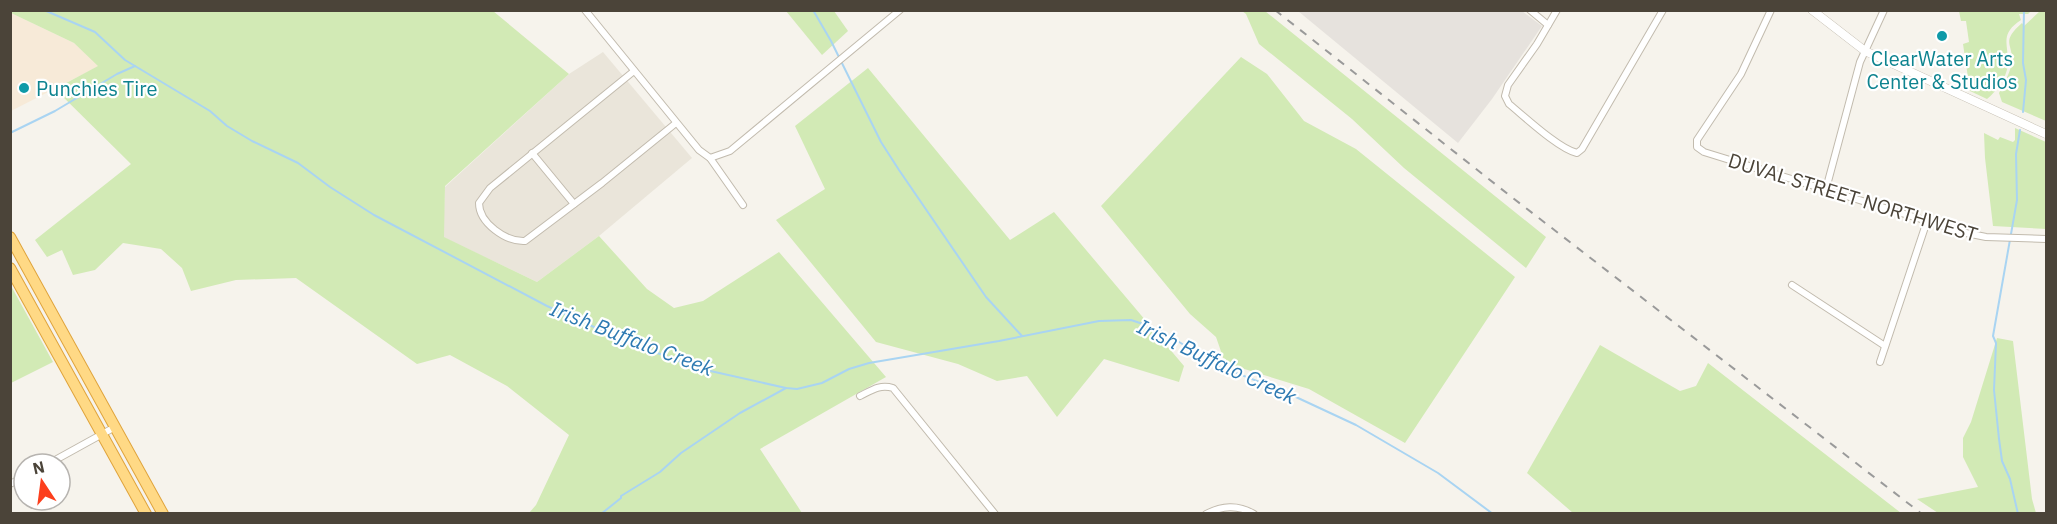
<svg xmlns="http://www.w3.org/2000/svg" width="2057" height="524" font-family="'IBM Plex Sans',sans-serif">
  <style>
    .residential { fill: #eae5da }
    .commercial { fill: #f7ead8 }
    .industrial { fill: #e6e2dd }
    .green { fill: #d2eab5 }
    .lines { fill: none; stroke-linecap: round; stroke-linejoin: round }
    .stream { stroke: #a9d4f2; stroke-width: 2 }
    .minor-casing { stroke: #c2bbae; stroke-width: 8 }
    .tertiary-casing { stroke: #c2bbae; stroke-width: 9 }
    .trunk-casing { stroke: #e0a43c; stroke-width: 12 }
    .minor { stroke: #fff; stroke-width: 6 }
    .tertiary { stroke: #fff; stroke-width: 8 }
    .trunk { stroke: #ffd985; stroke-width: 10 }
    .rail { stroke: #9a9a9a; stroke-width: 2; stroke-dasharray: 8 8; stroke-linecap: butt }
    .culture-dot { fill: #0f9aa8; stroke: #fff; stroke-width: 2 }
    .labels { text-anchor: middle; dominant-baseline: central; stroke-width: 4.5; stroke-linejoin: round; paint-order: stroke }
    .culture-label { font-size: 20px; fill: #0d838f; stroke: #fff }
    .street-label { font-size: 20px; fill: #4b4439; stroke: #fff }
    .water-label { font-size: 21px; font-style: italic; fill: #2e7ab2; stroke: #fff }
  </style>
  <rect width="100%" height="100%" fill="#f6f3ec"/>
  <!-- residential -->
  <path class="residential" d="M 603,52 L 692,158 L 599,236 L 537,282 L 443,237 L 445,187 L 569,74 Z"/>
  <!-- commercial -->
  <path class="commercial" d="M 11,13 L 74,43 L 99,66 L 11,111 Z"/>
  <!-- industrial -->
  <path class="industrial" d="M 1298,11 L 1522,11 L 1542,26 L 1492,99 L 1458,143 Z"/>
  <!-- green -->
  <g class="green">
    <path d="M 11,10 L 493,11 L 569,74 L 445,186 L 444,237 L 537,282 L 599,236 L 647,289 L 674,308 L 703,301 L 779,252 L 886,377 L 760,449 L 802,513 L 529,513 L 536,505 L 569,435 L 507,386 L 450,355 L 417,364 L 296,278 L 236,280 L 191,291 L 182,268 L 161,249 L 123,243 L 95,270 L 73,275 L 62,250 L 47,257 L 35,240 L 131,164 L 55,89 L 98,66 L 74,43 L 11,13 Z"/>
    <path d="M 786,11 L 834,11 L 848,31 L 822,55 Z"/>
    <path d="M 1242,11 L 1265,11 L 1546,237 L 1526,268 L 1404,168 L 1352,119 L 1259,44 L 1246,14 Z"/>
    <path d="M 1959,11 L 2031,11 L 2028,14 L 2019,14 L 2021,20 C 2000,34 2008,42 2008,62 C 2008,76 1997,91 1987,99 L 1970,91 L 1963,44 L 1969,42 L 1966,21 L 1961,21 Z"/>
    <path d="M 2040,11 L 2046,11 L 2046,121 L 2002,102 L 1999,93 C 2003,85 2009,75 2011,66 C 2016,44 1998,44 2022,23 L 2024,26 Z"/>
    <path d="M 1241,57 L 1267,74 L 1304,121 L 1356,149 L 1515,277 L 1405,443 L 1309,389 L 1225,363 L 1216,337 L 1190,314 L 1101,206 Z"/>
    <path d="M 868,68 L 1010,240 L 1054,212 L 1184,366 L 1179,382 L 1104,359 L 1057,417 L 1027,376 L 997,381 L 958,364 L 876,342 L 776,220 L 825,189 L 795,126 Z"/>
    <path d="M 2015,128 L 2046,142 L 2046,229 L 1993,226 L 1985,158 L 1984,133 L 1998,140 L 2000,137 L 2013,142 L 2015,140 Z"/>
    <path d="M 10,284 L 53,362 L 11,383 L 10,383 Z"/>
    <path d="M 1997,338 L 2013,341 L 2032,499 L 2036,513 L 1938,513 L 1917,499 L 1978,487 L 1963,457 L 1963,438 L 1971,422 Z"/>
    <path d="M 1600,345 L 1680,391 L 1696,386 L 1708,363 L 1901,513 L 1573,513 L 1527,473 Z"/>
  </g>
  <g class="lines">
    <!-- stream -->
    <g class="stream">
      <path d="M 44,10 L 95,32 L 125,60 L 210,111 L 227,126 L 252,141 L 298,163 L 330,187 L 374,215 L 547,306 L 623,340 L 697,368 L 786,388 L 797,389 L 822,383 L 849,369 L 869,363 L 999,341 L 1099,321 L 1131,320 L 1158,329 L 1218,366 L 1283,391 L 1356,425 L 1438,473 L 1493,514"/>
      <path d="M 813,10 L 831,41 L 881,142 L 899,170 L 986,297 L 1022,336"/>
      <path d="M 2023,112 L 2026,80 L 2023,63 L 2024,10"/>
      <path d="M 10,133 L 55,111 L 117,74 L 135,66"/>
      <path d="M 601,514 L 621,498 L 621,496 L 660,472 L 681,453 L 740,413 L 786,388"/>
      <path d="M 2018,514 L 2010,479 L 2002,461 L 1999,439 L 1994,390 L 1996,343 L 1993,336 L 2017,200 L 2016,154 L 2020,130"/>
    </g>
    <defs>
      <g id="minor">
        <path d="M 585,10 L 699,150 L 710,158 L 743,205"/>
        <path d="M 1530,10 L 1548,25"/>
        <path d="M 1557,10 L 1537,44 L 1508,85 L 1505,96 L 1509,104 C 1525,117 1559,149 1577,153 L 1582,149 L 1663,10"/>
        <path d="M 1771,10 L 1741,74 L 1697,140 L 1697,147 L 1704,152 L 1966,233 L 1986,237 L 2046,239"/>
        <path d="M 634,71 L 490,188 L 479,203 C 479,223 506,242 525,241 L 602,183 L 676,123"/>
        <path d="M 532,153 L 574,204"/>
        <path d="M 710,158 L 730,151 L 900,10"/>
        <path d="M 1826,189 L 1860,62 L 1884,10"/>
        <path d="M 1792,285 L 1885,346"/>
        <path d="M 1880,362 L 1927,221"/>
        <path d="M 860,396 C 872,390 880,384 893,388 L 995,514"/>
        <path d="M 48,464 L 115,427"/>
        <path d="M 10,484 L 24,477"/>
        <path d="M 1206,514 C 1222,506 1237,504 1254,514"/>
      </g>
      <path id="tertiary" d="M 1812,10 L 1865,51 L 2046,134"/>
      <g id="trunk">
        <path d="M 10,237 L 163,514"/>
        <path d="M 10,268 L 146,514"/>
      </g>
    </defs>
    <!-- minor casing -->
    <use href="#minor" class="minor-casing"/>
    <!-- tertiary casing -->
    <use href="#tertiary" class="tertiary-casing"/>
    <!-- trunk casing -->
    <use href="#trunk" class="trunk-casing"/>
    <!-- minor -->
    <use href="#minor" class="minor"/>
    <!-- tertiary -->
    <use href="#tertiary" class="tertiary"/>
    <!-- trunk -->
    <use href="#trunk" class="trunk"/>
    <!-- rail -->
    <path class="rail" d="M 1275,10 L 1509,195 L 1922,514"/>
  </g>
  <!-- markers -->
  <g class="culture-dot">
    <circle cx="1942" cy="36" r="6"/>
    <circle cx="24" cy="88" r="6"/>
  </g>
  <g class="labels">
    <!-- culture labels -->
    <g class="culture-label">
      <text x="1942" y="58">ClearWater Arts<tspan x="1942" dy="23">Center &amp; Studios</tspan></text>
      <text x="36" y="88" text-anchor="start">Punchies Tire</text>
    </g>
    <!-- street labels -->
    <g class="street-label">
      <text transform="translate(1853 197) rotate(17)">DUVAL STREET NORTHWEST</text>
    </g>
    <!-- water labels -->
    <g class="water-label">
      <text transform="translate(632 338) rotate(21)">Irish Buffalo Creek</text>
      <text transform="translate(1217 361) rotate(25)">Irish Buffalo Creek</text>
    </g>
  </g>
  <!-- border -->
  <rect width="2057" height="524" fill="none" stroke="#4b4439" stroke-width="24"/>
  <!-- north arrow -->
  <g transform="translate(42 482) rotate(347)"><circle r="28" fill="#ffffff" stroke="#b7b4b0" stroke-width="1.5"/>
  <path d="M0-4.5L10 22L0 15L-10 22Z" fill="#fc3f1d"/>
  <text y="-9" font-size="16" font-weight="bold" text-anchor="middle" fill="#4b4439">N</text>
  </g>
</svg>
